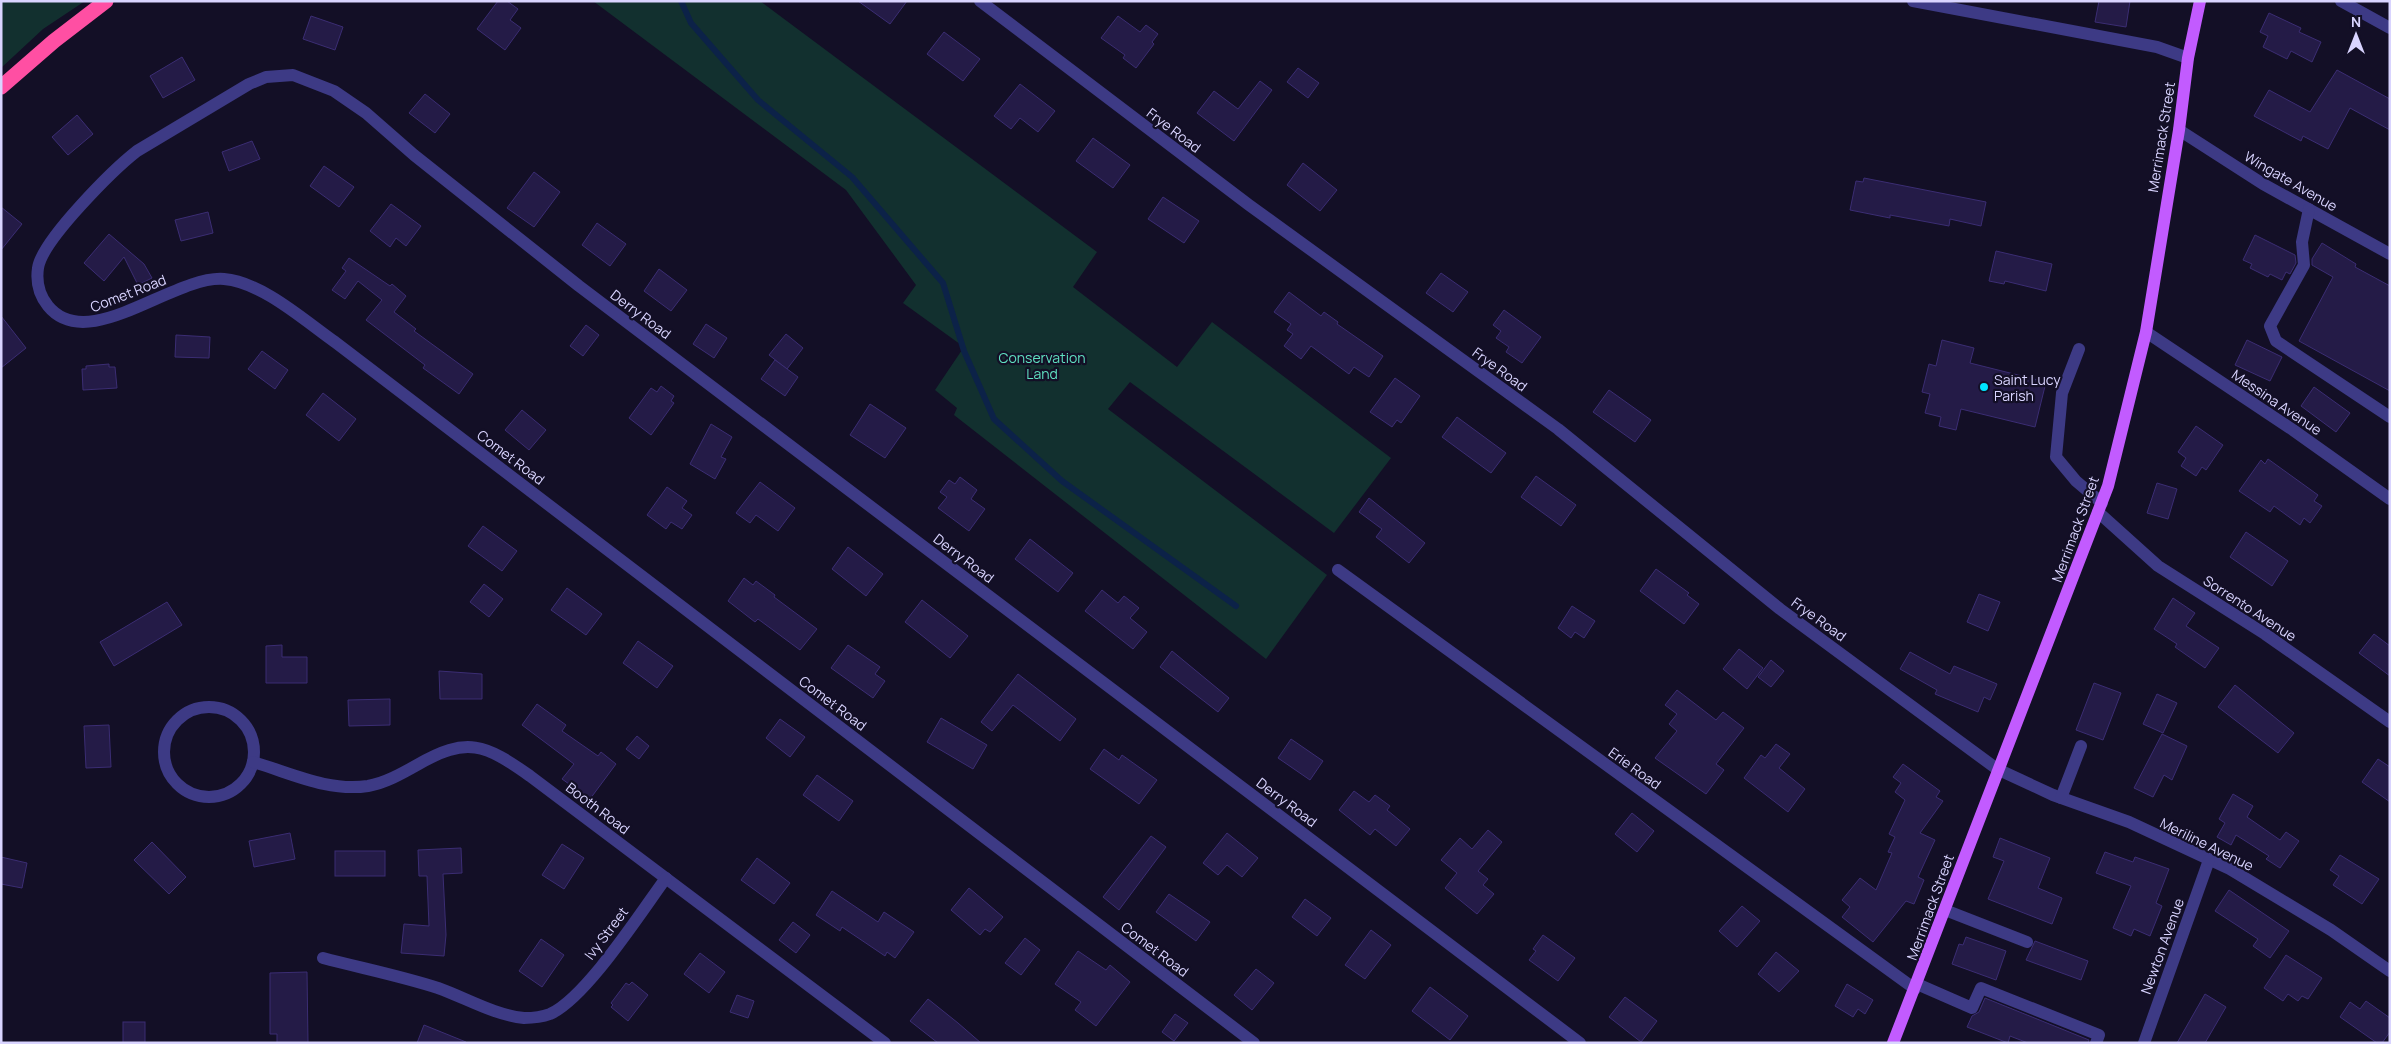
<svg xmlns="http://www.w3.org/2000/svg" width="2391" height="1044" font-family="Manrope,sans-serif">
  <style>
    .green { fill: #12302f }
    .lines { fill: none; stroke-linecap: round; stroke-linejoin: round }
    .stream { stroke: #0c2248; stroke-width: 6 }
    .building { fill: #241b47; stroke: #3b2d73 }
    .minor { stroke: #3d3a85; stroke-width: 12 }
    .major { stroke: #c25bff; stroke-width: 12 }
    .highway { stroke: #ff4fa3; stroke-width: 15 }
    .poi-dot { fill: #00e5ff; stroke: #130f26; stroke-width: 2 }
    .labels { text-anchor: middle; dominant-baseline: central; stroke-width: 4.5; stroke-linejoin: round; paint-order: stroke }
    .street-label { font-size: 14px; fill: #d9d4ff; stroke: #130f26 }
    .park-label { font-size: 14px; fill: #5fe0c0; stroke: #130f26 }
    .poi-label { font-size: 14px; fill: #d9d4ff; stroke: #130f26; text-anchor: start }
  </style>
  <rect width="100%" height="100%" fill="#130f26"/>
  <!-- green -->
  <g class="green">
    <path d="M 1,1 L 85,1 L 43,29 L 1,68 Z"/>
    <path d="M 593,1 L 760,1 L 1097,252 L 1073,287 L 1177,367 L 1212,322 L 1391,458 L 1334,533 L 1130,382 L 1108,409 L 1327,575 L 1266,659 L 954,415 L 957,408 L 935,390 L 964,347 L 903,303 L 916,285 L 846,190 Z"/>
  </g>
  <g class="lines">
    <!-- stream -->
    <path class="stream" d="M 681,1 L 691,23 L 758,100 L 852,177 L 943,283 L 964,351 L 994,419 L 1062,481 L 1236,606"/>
  </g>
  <!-- building -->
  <g class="building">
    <path d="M 498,1 L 507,1 L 518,9 L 510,20 L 521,28 L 505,50 L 477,29 Z"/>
    <path d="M 858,1 L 907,1 L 890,24 Z"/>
    <path d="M 2099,1 L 2130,1 L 2126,27 L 2095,22 Z"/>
    <path d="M 2269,13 L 2301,28 L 2299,32 L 2321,42 L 2312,62 L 2291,51 L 2287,59 L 2263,47 L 2268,36 L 2260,32 Z"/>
    <path d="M 311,16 L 343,27 L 335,50 L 303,39 Z"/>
    <path d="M 1118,16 L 1140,32 L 1146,25 L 1158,34 L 1152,42 L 1154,44 L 1136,68 L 1123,58 L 1125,55 L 1101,38 Z"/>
    <path d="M 944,32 L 980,59 L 963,81 L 927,54 Z"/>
    <path d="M 182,57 L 195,80 L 163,98 L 150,76 Z"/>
    <path d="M 1298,68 L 1319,83 L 1308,98 L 1287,82 Z"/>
    <path d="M 2337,70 L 2390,99 L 2390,130 L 2350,108 L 2328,149 L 2303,136 L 2301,141 L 2254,116 L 2269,90 L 2310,112 Z"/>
    <path d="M 1260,81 L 1272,90 L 1234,141 L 1197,113 L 1214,91 L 1238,109 Z"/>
    <path d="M 1020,84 L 1055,111 L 1038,132 L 1020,118 L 1011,129 L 994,116 Z"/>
    <path d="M 425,94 L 450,114 L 435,133 L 409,113 Z"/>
    <path d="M 77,115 L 93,134 L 68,155 L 52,137 Z"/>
    <path d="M 1093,138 L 1130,165 L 1113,188 L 1076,161 Z"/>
    <path d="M 252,141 L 260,159 L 229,171 L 222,152 Z"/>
    <path d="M 1303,163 L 1337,190 L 1320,211 L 1287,185 Z"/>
    <path d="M 324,166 L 354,187 L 339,207 L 310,186 Z"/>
    <path d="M 534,172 L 560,192 L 534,227 L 507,208 Z"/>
    <path d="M 1864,178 L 1986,202 L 1981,226 L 1950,219 L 1949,226 L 1890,215 L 1890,218 L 1850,210 L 1856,181 L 1863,182 Z"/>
    <path d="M 1163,197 L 1199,221 L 1184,243 L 1148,219 Z"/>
    <path d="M 391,204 L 421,226 L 406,246 L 396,238 L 390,247 L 370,231 Z"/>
    <path d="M 1,207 L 22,224 L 1,250 Z"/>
    <path d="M 208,212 L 213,233 L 181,241 L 175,220 Z"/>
    <path d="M 597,223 L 626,244 L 610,266 L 582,245 Z"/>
    <path d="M 109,234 L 144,264 L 152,278 L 138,285 L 124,257 L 104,281 L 84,263 Z"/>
    <path d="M 2255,235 L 2295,255 L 2296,263 L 2290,274 L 2286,272 L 2282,280 L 2270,274 L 2268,277 L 2250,268 L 2252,264 L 2243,260 Z"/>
    <path d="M 2322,243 L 2356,264 L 2355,267 L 2390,286 L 2390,391 L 2299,341 L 2333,277 L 2312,265 L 2312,259 Z"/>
    <path d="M 1996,251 L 2052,264 L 2046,291 L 2005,281 L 2004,284 L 1989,281 Z"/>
    <path d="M 349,258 L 390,286 L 392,284 L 406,296 L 394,312 L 416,329 L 414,331 L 473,374 L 459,394 L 423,368 L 425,365 L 366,320 L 382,300 L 358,281 L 345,299 L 332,290 L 346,271 L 342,268 Z"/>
    <path d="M 659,269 L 687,290 L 671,311 L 644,291 Z"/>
    <path d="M 1441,273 L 1468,292 L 1453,312 L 1426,293 Z"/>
    <path d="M 1289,292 L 1321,316 L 1324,312 L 1338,322 L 1337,324 L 1383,356 L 1369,377 L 1354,367 L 1349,374 L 1311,346 L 1301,359 L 1284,346 L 1293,334 L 1287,330 L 1291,324 L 1274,312 Z"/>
    <path d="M 1504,310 L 1541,337 L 1522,363 L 1506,352 L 1509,347 L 1496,338 L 1501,331 L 1493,325 Z"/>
    <path d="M 1,316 L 26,348 L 1,368 Z"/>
    <path d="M 706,324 L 727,338 L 714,358 L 693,344 Z"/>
    <path d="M 586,325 L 599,335 L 583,356 L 570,346 Z"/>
    <path d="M 786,334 L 803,348 L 787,369 L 769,355 Z"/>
    <path d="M 176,335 L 210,337 L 209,358 L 175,357 Z"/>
    <path d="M 1942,340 L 1974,348 L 1970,363 L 2046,382 L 2035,427 L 1961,409 L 1956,430 L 1939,426 L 1941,417 L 1925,413 L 1930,394 L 1922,392 L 1929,364 L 1936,366 Z"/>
    <path d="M 2247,340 L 2282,357 L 2270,381 L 2235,365 Z"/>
    <path d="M 262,351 L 288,370 L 275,389 L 248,369 Z"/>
    <path d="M 775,360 L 798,377 L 785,396 L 761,379 Z"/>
    <path d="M 109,364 L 109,367 L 115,367 L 117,388 L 83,390 L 82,369 L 86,369 L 86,366 Z"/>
    <path d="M 1395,378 L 1420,396 L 1401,423 L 1397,420 L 1392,427 L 1370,412 Z"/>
    <path d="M 661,386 L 674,396 L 671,401 L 674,403 L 651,435 L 629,418 L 651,388 L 657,392 Z"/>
    <path d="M 2314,387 L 2350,413 L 2336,432 L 2301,406 Z"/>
    <path d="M 1609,390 L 1651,420 L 1635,442 L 1593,412 Z"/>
    <path d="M 323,393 L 356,419 L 339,441 L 306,415 Z"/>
    <path d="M 870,404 L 906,428 L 885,458 L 850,435 Z"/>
    <path d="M 522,410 L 546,430 L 529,450 L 505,430 Z"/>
    <path d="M 1457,417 L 1506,453 L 1491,473 L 1442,437 Z"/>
    <path d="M 711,424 L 732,437 L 721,457 L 726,459 L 715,479 L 690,464 Z"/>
    <path d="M 2196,426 L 2223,445 L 2206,470 L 2202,467 L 2196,476 L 2181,466 L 2186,458 L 2178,452 Z"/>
    <path d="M 2268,459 L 2318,495 L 2314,501 L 2322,506 L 2310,523 L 2304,518 L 2300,525 L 2274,506 L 2270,512 L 2239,491 L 2261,460 L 2265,464 Z"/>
    <path d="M 1536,476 L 1576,505 L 1561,526 L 1521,497 Z"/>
    <path d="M 960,477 L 977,490 L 971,499 L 985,509 L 969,531 L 938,508 L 947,497 L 940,492 L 949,480 L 955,484 Z"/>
    <path d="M 760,482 L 795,508 L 778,531 L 756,515 L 750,523 L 736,513 Z"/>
    <path d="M 2157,483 L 2177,489 L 2168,519 L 2147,513 Z"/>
    <path d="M 667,487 L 687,501 L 682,508 L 692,515 L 682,529 L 671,522 L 666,529 L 647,515 Z"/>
    <path d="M 1369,498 L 1425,543 L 1409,563 L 1376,537 L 1382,529 L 1359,512 Z"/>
    <path d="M 483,526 L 517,551 L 502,571 L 468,546 Z"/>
    <path d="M 2246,532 L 2288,561 L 2272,586 L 2230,557 Z"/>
    <path d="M 1030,539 L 1073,573 L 1058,592 L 1015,559 Z"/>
    <path d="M 848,547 L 883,574 L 866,596 L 832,569 Z"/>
    <path d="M 1656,569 L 1689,593 L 1687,595 L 1699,604 L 1684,624 L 1640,591 Z"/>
    <path d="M 744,578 L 753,585 L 756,581 L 775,595 L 774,597 L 817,629 L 800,650 L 758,619 L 755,622 L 728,601 Z"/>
    <path d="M 484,584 L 503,599 L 489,617 L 470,602 Z"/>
    <path d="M 567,588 L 602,614 L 586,635 L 551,610 Z"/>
    <path d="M 1102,590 L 1118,603 L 1124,596 L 1139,608 L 1130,618 L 1147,632 L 1133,649 L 1085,611 Z"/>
    <path d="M 1979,594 L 2000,602 L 1988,631 L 1967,622 Z"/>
    <path d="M 2173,598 L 2195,613 L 2186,626 L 2219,648 L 2205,668 L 2175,647 L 2177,644 L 2154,629 Z"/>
    <path d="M 922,600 L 968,636 L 950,658 L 905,622 Z"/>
    <path d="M 167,602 L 182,625 L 114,666 L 100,642 Z"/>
    <path d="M 1572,606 L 1595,621 L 1584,638 L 1575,632 L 1571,638 L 1558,628 Z"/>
    <path d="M 2374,634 L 2390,646 L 2390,676 L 2359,653 Z"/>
    <path d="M 638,641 L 673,666 L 657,688 L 623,663 Z"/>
    <path d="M 282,645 L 282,657 L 307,657 L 307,683 L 266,683 L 266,646 Z"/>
    <path d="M 848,645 L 880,667 L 875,674 L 885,681 L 873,698 L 831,668 Z"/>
    <path d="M 1739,649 L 1763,668 L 1747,689 L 1723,669 Z"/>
    <path d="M 1172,651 L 1229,698 L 1218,712 L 1160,667 Z"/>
    <path d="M 1910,652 L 1950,674 L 1954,666 L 1997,684 L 1990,700 L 1984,697 L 1978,712 L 1935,694 L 1937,690 L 1900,669 Z"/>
    <path d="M 1771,660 L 1784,671 L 1771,687 L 1758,677 Z"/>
    <path d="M 439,671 L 482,674 L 482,699 L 440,699 Z"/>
    <path d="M 1018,674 L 1076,719 L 1060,741 L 1013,705 L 992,731 L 981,722 Z"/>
    <path d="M 2094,683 L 2121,693 L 2103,740 L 2076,730 Z"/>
    <path d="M 2235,685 L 2294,733 L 2278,753 L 2218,707 Z"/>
    <path d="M 1677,690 L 1716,720 L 1723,712 L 1744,728 L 1716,764 L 1724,770 L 1706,794 L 1655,758 L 1677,731 L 1669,724 L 1677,714 L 1665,705 Z"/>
    <path d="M 2157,694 L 2177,703 L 2163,733 L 2143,724 Z"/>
    <path d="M 390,699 L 390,725 L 349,726 L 348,700 Z"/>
    <path d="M 537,704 L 566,725 L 562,731 L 598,756 L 601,752 L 616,764 L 590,799 L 562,779 L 574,764 L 522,725 Z"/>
    <path d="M 941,718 L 987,745 L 973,769 L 927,742 Z"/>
    <path d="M 780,719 L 805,737 L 790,757 L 766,738 Z"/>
    <path d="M 109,725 L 111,767 L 86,768 L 84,726 Z"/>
    <path d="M 2162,734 L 2187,746 L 2172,780 L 2164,775 L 2153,797 L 2134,788 Z"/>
    <path d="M 637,736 L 649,746 L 639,759 L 626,749 Z"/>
    <path d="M 1291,739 L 1323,761 L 1310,780 L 1278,758 Z"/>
    <path d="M 1776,744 L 1790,754 L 1779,768 L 1805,789 L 1788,812 L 1744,778 L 1761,755 L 1765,758 Z"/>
    <path d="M 1104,749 L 1119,760 L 1122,755 L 1157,780 L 1139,804 L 1090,769 Z"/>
    <path d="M 2378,759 L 2390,767 L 2390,802 L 2362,782 Z"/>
    <path d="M 1903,764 L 1940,791 L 1936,797 L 1943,801 L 1920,833 L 1935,840 L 1918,877 L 1924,880 L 1914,904 L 1906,901 L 1873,942 L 1842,917 L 1850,907 L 1842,900 L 1860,878 L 1876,890 L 1892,853 L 1888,852 L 1895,837 L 1889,834 L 1905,800 L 1895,792 L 1901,783 L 1893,777 Z"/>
    <path d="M 817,775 L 853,801 L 839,821 L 803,795 Z"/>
    <path d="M 1354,791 L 1369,802 L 1375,795 L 1390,806 L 1387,810 L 1410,829 L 1396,846 L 1375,829 L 1370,835 L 1339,810 Z"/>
    <path d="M 2233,794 L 2253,806 L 2247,817 L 2280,840 L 2286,832 L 2299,841 L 2280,868 L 2266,859 L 2269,856 L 2236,835 L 2231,845 L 2217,837 L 2225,823 L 2219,819 Z"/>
    <path d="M 1632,813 L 1654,831 L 1637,852 L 1615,834 Z"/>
    <path d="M 1488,830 L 1502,842 L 1478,871 L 1488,879 L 1483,885 L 1494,894 L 1477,914 L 1445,888 L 1457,873 L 1441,860 L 1460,838 L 1472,849 Z"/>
    <path d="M 290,833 L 295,859 L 254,867 L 249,841 Z"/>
    <path d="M 1227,833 L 1258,858 L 1242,877 L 1227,865 L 1218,875 L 1203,863 Z"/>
    <path d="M 1151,836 L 1166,847 L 1119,910 L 1103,897 Z"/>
    <path d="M 2000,838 L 2050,858 L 2038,888 L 2062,898 L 2052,924 L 1988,899 L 2004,861 L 1993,857 Z"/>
    <path d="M 152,842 L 186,877 L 169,894 L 134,860 Z"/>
    <path d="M 562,844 L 584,858 L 564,889 L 542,875 Z"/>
    <path d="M 461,848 L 462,873 L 443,874 L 446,935 L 444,956 L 401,953 L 404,924 L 429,926 L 427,876 L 419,876 L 418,850 Z"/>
    <rect x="335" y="851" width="50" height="25"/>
    <path d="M 2105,852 L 2133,862 L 2135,857 L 2169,869 L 2156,903 L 2162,906 L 2150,936 L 2134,929 L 2131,936 L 2113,928 L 2131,886 L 2096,873 Z"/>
    <path d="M 2340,855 L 2379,879 L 2362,904 L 2333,885 L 2339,876 L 2330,870 Z"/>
    <path d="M 1,857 L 27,863 L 22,888 L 1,884 Z"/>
    <path d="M 757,858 L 790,883 L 774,904 L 741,880 Z"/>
    <path d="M 969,888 L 1003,917 L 990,932 L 985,929 L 980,935 L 951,910 Z"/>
    <path d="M 2229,890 L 2289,931 L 2270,958 L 2253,946 L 2258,939 L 2215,911 Z"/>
    <path d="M 832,891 L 878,922 L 884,912 L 914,932 L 895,958 L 887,952 L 885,956 L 842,927 L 840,931 L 816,915 Z"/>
    <path d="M 1169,894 L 1210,922 L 1196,941 L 1156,912 Z"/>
    <path d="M 1305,899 L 1331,918 L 1317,936 L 1292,917 Z"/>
    <path d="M 1742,906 L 1760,921 L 1737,947 L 1719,931 Z"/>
    <path d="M 793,922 L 810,935 L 796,953 L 779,940 Z"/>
    <path d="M 1371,930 L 1391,945 L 1365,979 L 1345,965 Z"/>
    <path d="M 1543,935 L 1575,958 L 1558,981 L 1529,960 L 1536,951 L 1533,949 Z"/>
    <path d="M 1966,937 L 2006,951 L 1996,980 L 1952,964 L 1959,944 L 1963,945 Z"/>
    <path d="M 1025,938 L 1040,950 L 1021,975 L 1005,963 Z"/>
    <path d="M 541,939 L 564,955 L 542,987 L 519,971 Z"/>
    <path d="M 2035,941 L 2088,961 L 2081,980 L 2026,960 Z"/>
    <path d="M 1078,951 L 1106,970 L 1110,965 L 1130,982 L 1096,1026 L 1075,1010 L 1081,1002 L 1055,984 Z"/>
    <path d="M 1776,952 L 1799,971 L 1779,992 L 1758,974 Z"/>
    <path d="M 700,953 L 725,972 L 709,993 L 684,974 Z"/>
    <path d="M 2286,955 L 2322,978 L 2308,999 L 2302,996 L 2298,1001 L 2288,994 L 2283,1001 L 2264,988 Z"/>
    <path d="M 1256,969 L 1274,983 L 1252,1010 L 1234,995 Z"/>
    <path d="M 307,972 L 308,1043 L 277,1043 L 277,1034 L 270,1034 L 270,973 Z"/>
    <path d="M 632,982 L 648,995 L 628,1021 L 611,1007 L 613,1005 L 611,1003 L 626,983 L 629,985 Z"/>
    <path d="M 1847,984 L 1873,1000 L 1865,1014 L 1858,1009 L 1853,1017 L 1835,1006 Z"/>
    <path d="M 1430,987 L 1468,1016 L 1450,1040 L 1412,1011 Z"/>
    <path d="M 2205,994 L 2226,1007 L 2205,1043 L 2177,1043 Z"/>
    <path d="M 737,995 L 754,1001 L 748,1018 L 730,1012 Z"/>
    <path d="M 1625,997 L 1657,1021 L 1641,1042 L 1609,1017 Z"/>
    <path d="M 1985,998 L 2089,1040 L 2088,1043 L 2028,1043 L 2010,1036 L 2008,1043 L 1967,1027 L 1972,1016 L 1979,1012 Z"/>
    <path d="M 928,999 L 958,1023 L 981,1043 L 938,1043 L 910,1021 Z"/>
    <path d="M 2366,1001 L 2390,1018 L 2390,1032 L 2382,1043 L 2377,1043 L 2340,1017 L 2350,1002 L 2360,1009 Z"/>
    <path d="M 1175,1014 L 1188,1023 L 1174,1041 L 1162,1032 Z"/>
    <rect x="123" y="1022" width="22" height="21"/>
    <path d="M 424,1025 L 466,1042 L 466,1043 L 417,1043 Z"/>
  </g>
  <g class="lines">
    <!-- minor -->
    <g class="minor">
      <path d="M 980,1 L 1249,205 L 1558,429 L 1780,609 L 1997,769 L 2053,795 L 2129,822 L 2230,869 L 2331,930 L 2390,971"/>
      <path d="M 1913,1 L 2157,47 L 2188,58"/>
      <path d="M 2341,1 L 2390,28"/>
      <path d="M 2179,130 L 2263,184 L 2390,254"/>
      <path d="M 2309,209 L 2302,242 L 2304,265 L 2270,326 L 2276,341 L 2390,417"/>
      <path d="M 2146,332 L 2293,430 L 2390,499"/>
      <path d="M 2079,349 L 2062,393 L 2056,457 L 2076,481 L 2102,503"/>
      <path d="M 2098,512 L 2158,566 L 2265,634 L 2390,722"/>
      <path d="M 1338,570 L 1915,989"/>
      <circle cx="209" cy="752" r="45"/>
      <path d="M 253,762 C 291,773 328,792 368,786 C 385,783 401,774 417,765 C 467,736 485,744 530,776 L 885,1043"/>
      <path d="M 2061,798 L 2081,746"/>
      <path d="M 1945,910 L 2027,942"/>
      <path d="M 323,958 C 361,968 401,976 438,988 C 466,998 494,1015 524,1018 C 533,1018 542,1017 550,1014 C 586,998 641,912 666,878"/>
      <path d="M 1917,984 L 1972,1008 L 1981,988 L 2099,1035 L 2096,1043"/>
      <path d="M 1254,1043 L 335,342 C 305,321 262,282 224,279 C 173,275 88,355 48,306 C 39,295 36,282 38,268 C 42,240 114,169 137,151 L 249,84 L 266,77 L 293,75 L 334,91 L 366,113 L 414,155 L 579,286 L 1580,1043"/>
      <path d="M 2144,1043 L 2209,860"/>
    </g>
    <!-- major -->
    <path class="major" d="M 1893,1043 L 2108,486 L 2146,332 L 2179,130 L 2188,58 L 2200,1"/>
    <!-- highway -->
    <path class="highway" d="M 1,87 L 54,41 L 106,1"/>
  </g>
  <!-- markers -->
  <circle class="poi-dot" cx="1984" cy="387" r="5"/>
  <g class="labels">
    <!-- street labels -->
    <g class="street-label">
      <text transform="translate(1174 130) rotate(37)">Frye Road</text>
      <text transform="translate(2161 137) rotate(-81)">Merrimack Street</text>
      <text transform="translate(2291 181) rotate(30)">Wingate Avenue</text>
      <text transform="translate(128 293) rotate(-21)">Comet Road</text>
      <text transform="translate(641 314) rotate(37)">Derry Road</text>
      <text transform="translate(1500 369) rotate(36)">Frye Road</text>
      <text transform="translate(2277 402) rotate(34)">Messina Avenue</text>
      <text transform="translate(511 457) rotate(37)">Comet Road</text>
      <text transform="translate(2075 529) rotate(-70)">Merrimack Street</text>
      <text transform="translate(964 558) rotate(37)">Derry Road</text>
      <text transform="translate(2250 608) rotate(33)">Sorrento Avenue</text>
      <text transform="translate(1819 619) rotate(36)">Frye Road</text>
      <text transform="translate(833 703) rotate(37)">Comet Road</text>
      <text transform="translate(1635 768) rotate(36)">Erie Road</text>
      <text transform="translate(1287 802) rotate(37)">Derry Road</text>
      <text transform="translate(598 808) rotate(37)">Booth Road</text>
      <text transform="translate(2207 844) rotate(26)">Meriline Avenue</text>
      <text transform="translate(1930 907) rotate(-70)">Merrimack Street</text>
      <text transform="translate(606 933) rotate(-53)">Ivy Street</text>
      <text transform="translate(2162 946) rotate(-70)">Newton Avenue</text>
      <text transform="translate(1155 949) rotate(37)">Comet Road</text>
    </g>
    <!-- park labels -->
    <g class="park-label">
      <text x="1042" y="357">Conservation<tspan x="1042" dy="16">Land</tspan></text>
    </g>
    <!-- poi labels -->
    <g class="poi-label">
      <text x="1994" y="379">Saint Lucy<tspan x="1994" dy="16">Parish</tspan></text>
    </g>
  </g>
  <!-- border -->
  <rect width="2391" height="1044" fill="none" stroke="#d9d4ff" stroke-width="5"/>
  <!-- north arrow -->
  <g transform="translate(2356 35)" stroke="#130f26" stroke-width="4" paint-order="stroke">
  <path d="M0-4L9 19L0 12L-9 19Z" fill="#d9d4ff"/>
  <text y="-8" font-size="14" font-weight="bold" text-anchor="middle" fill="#d9d4ff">N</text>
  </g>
</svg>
